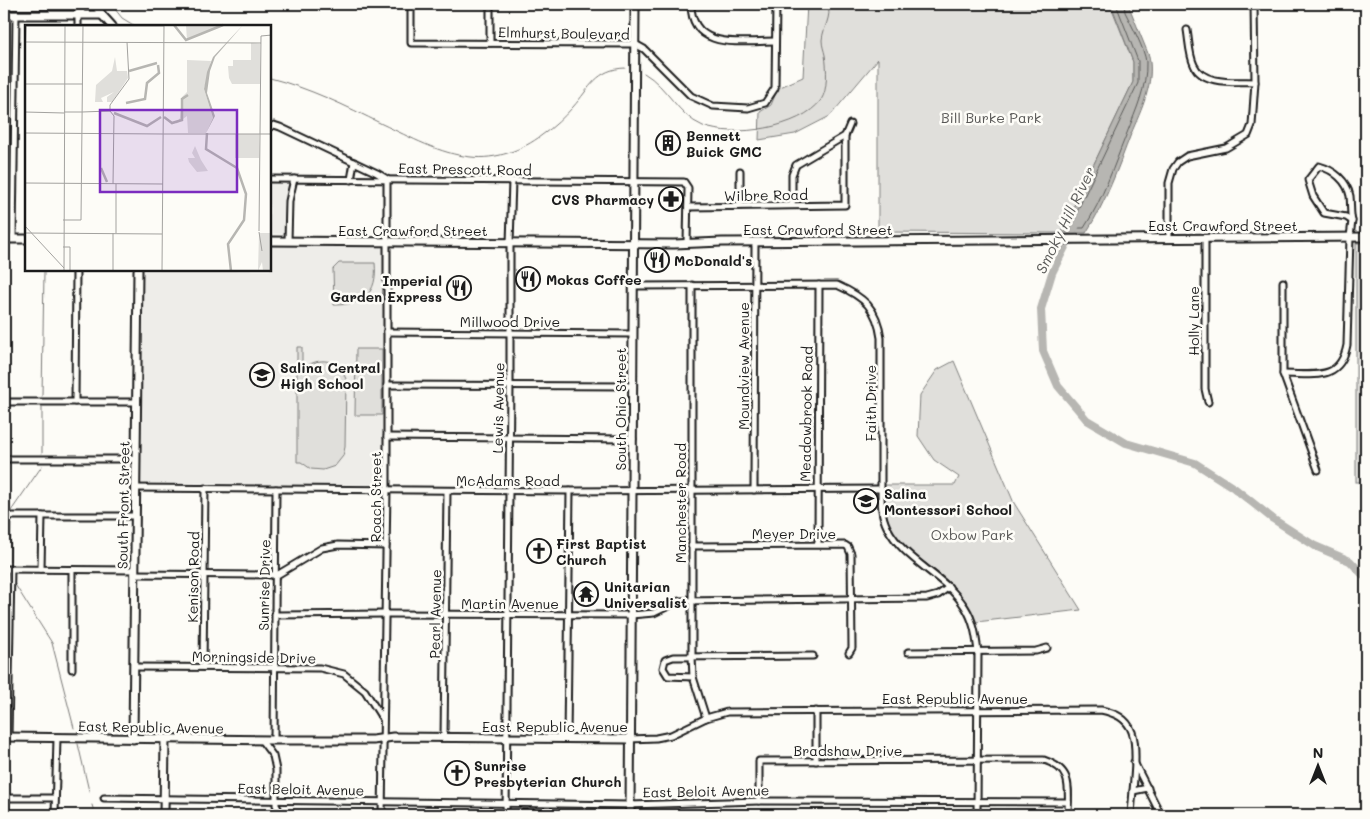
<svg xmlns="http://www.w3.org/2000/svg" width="1370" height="819" font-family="Mali,sans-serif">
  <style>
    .built { fill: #eeede9 }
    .green { fill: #e0dfdb; stroke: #7e7e7c }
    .water { fill: #b7b6b2; stroke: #797876 }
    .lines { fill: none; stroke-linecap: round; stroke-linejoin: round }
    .shore { stroke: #5a5a58; stroke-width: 1 }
    .stream { stroke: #797876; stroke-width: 1 }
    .river { stroke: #b7b6b2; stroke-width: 8 }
    .street-casing { stroke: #1c1c1c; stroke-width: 9 }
    .secondary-casing { stroke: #1c1c1c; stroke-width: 11 }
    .street { stroke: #fdfcf7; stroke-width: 5 }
    .secondary { stroke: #fdfcf7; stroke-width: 7 }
    .labels { text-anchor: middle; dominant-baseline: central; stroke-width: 5; stroke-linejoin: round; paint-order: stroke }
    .street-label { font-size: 14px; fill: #1c1c1c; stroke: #fdfcf7 }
    .park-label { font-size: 14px; fill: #575655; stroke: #fdfcf7 }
    .poi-label { font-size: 14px; font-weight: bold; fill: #1c1c1c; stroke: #fdfcf7; text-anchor: start }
    .water-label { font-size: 15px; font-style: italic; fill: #5a5a58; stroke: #fdfcf7 }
    .inset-river { fill: none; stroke: #b7b6b2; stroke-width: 2.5 }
    .inset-road { fill: none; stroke: #a3a29f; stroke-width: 1 }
    .view { fill: #7b2cbf; fill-opacity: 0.15; stroke: #7b2cbf; stroke-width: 2.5 }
    .inset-edge { fill: none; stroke: #1c1c1c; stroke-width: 2.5 }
  </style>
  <rect width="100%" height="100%" fill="#fdfcf7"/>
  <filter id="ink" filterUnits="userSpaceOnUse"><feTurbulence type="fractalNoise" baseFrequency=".02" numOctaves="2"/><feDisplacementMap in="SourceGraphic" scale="10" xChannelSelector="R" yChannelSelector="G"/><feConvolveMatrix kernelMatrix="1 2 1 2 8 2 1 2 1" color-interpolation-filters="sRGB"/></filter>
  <g filter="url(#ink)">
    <!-- built -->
    <g class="built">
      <path d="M 270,182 L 284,182 L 289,186 L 286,200 L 285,231 L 282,234 L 270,234 Z"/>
      <path d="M 270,246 L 381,247 L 385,251 L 383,485 L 140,483 L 142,270 L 270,270 Z"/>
    </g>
    <!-- green -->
    <g class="green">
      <path d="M 807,4 L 1110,4 L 1133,62 L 1133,82 L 1061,233 L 878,232 L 878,59 L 830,116 L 795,134 L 759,140 L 760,112 L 771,105 L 778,88 L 803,77 Z"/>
      <rect x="1356" y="243" width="10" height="239"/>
      <path d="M 339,263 L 375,263 C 378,294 363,305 334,305 L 333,269 Z"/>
      <path d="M 297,347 L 302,347 L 302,369 C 319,356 338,358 346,379 L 345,447 L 343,456 L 335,466 L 323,470 L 311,469 L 301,462 L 297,462 Z"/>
      <path d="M 356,349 L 382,349 L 382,415 L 355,415 Z"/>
      <path d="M 954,361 L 1014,503 L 1081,610 L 976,622 C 969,608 962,595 951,584 C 931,564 900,551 889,523 C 884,511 884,498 883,485 L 955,485 L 959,477 L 934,460 L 918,436 L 920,395 L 937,370 Z"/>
    </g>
    <!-- water -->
    <path class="water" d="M 1111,4 L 1128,4 L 1149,56 C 1155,83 1141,110 1131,134 C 1118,168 1106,202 1086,233 L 1061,233 L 1133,82 L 1133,62 Z"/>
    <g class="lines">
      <!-- shore -->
      <path class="shore" d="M 1116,4 L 1138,61 L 1138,83 L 1071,224 L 1072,228 L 1084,228 C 1103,199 1114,165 1127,133 C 1136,110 1147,87 1146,62 C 1145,50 1131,24 1125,12 L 1124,4"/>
      <!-- stream -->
      <g class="stream">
        <path d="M 111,4 L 122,18 L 135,26"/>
        <path d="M 644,73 C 668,87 677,115 703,126 C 733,138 801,128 821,100 C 828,90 827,68 825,55 C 824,50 822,46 822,40 C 823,27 832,18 828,4"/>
        <path d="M 270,78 C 309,88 346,106 382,124 C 410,137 440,154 471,157 C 495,160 523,150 542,135 C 554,127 563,118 573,107 C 590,88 596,69 625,68"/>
        <path d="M 42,396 L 44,272"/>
        <path d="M 42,408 L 42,453"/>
        <path d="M 11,511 L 42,466"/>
        <path d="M 10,561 L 11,522"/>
        <path d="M 14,583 L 52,643 L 74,728"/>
        <path d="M 78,744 L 89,791"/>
        <path d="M 92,805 L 95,815"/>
      </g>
      <!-- river -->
      <path class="river" d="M 1076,225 L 1052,273 L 1041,309 L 1043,351 L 1058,386 L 1087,420 L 1126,443 L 1195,463 L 1234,488 L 1273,519 L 1315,546 L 1350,561 L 1366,578"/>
      <defs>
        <g id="street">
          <path d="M 411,4 L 411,43 L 635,44 L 644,49 L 691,96 L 713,106 L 748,108 L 765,103 L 775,88 L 776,4"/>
          <path d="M 691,4 C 691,51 742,41 775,41"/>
          <path d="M 78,26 L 78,15"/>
          <path d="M 1187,30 C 1189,41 1189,55 1194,65 C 1203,86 1237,81 1255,82"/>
          <path d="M 490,43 L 490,4"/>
          <path d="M 270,127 L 274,125 L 280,127 L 377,173 L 387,179 L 387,489 L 382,815"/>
          <path d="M 1319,166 C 1334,170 1347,181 1350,196 C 1351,205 1350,213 1352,221 L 1346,217 L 1324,213 L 1313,196 L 1308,180 Z"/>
          <path d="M 270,179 L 684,182 L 688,188 L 687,243"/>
          <path d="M 351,180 L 354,162"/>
          <path d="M 792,205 L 792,175 L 796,165 L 845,136"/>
          <path d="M 740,206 L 740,171"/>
          <path d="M 688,207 L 845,205 L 845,136 L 850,124"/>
          <path d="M 1169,238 L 1169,183 L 1173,169 L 1178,162 L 1187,156 L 1226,148 L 1248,135 L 1252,125 L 1255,82 L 1254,4"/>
          <path d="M 1205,238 L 1205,389 L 1208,402"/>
          <path d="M 13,239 L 16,15"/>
          <path d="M 288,241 L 289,201 L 294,179"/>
          <path d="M 1283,282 L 1283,374 L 1318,470"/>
          <path d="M 692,285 L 692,657 L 693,677 L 706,718"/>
          <path d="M 634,286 L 837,285 C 864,297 877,308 881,338 L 881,489 C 881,502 881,515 887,527 C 904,561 945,575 965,607 C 974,621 976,636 978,652 L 977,815"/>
          <path d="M 387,332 L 633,334"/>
          <path d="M 1283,374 C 1313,374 1340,382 1347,345 L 1350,237 L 1352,221"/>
          <path d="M 387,385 L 633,386"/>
          <path d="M 4,402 L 136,402"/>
          <path d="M 75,402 L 76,270"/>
          <path d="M 387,437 L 633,439"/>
          <path d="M 4,459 L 136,459"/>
          <path d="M 135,488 L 570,491 L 881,489"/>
          <path d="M 754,490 L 755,242"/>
          <path d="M 4,516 L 135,516"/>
          <path d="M 818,544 L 819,285"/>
          <path d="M 691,546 L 845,545 L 848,547 L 851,554 L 852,648 L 849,653"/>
          <path d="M 4,569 L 135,570"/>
          <path d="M 41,569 L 42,516"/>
          <path d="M 72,570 L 72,669"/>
          <path d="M 134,574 L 277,575 L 322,548 L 338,545 L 386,546"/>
          <path d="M 276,615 L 385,614 L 631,615 L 654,613 L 679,601 L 927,598 L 938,595 L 949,587"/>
          <path d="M 908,652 L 1036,651 L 1047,648"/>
          <path d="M 134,667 L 320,668 L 344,674 L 365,691 L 382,718"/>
          <path d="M 203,667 L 205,488"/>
          <path d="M 693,677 L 668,676 L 663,668 L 665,660 L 673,657 L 813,656"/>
          <path d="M 816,711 L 816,761"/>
          <path d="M 8,737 L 11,569"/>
          <path d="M 444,738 L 447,491"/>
          <path d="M 567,739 L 570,491"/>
          <path d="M 630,739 L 656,738 L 671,735 L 706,718 L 727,712 L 1101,710 C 1115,713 1127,718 1132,732 C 1139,750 1132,794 1131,815"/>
          <path d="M 261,740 L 273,756 L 276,770 L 276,805 L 282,815"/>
          <path d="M 274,740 L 276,489"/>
          <path d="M 1134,762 L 1161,815"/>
          <path d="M 1133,791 L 1148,788"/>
          <path d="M 4,798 L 55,798"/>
          <path d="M 104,798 L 630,805 L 759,801 L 1068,802"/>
          <path d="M 759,801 L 759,761 L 1044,760 C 1074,770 1068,789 1068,815"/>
          <path d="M 55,815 L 57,738"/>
          <path d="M 506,815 L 510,385 L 510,243 L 512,181"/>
        </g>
        <g id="secondary">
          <path d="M 95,4 L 102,15 L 112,26"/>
          <path d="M 4,15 L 102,15"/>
          <path d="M 78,15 L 84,4"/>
          <path d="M 4,239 L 26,239"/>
          <path d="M 270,241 L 674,244 L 722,242 L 1366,237"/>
          <path d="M 4,737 L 274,740 L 373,740 L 393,737 L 630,739"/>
          <path d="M 133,739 L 138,270"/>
          <path d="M 164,815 L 165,740"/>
          <path d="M 630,815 L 635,4"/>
        </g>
      </defs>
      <!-- street casing -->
      <use href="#street" class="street-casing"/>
      <!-- secondary casing -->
      <use href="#secondary" class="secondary-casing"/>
      <!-- street -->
      <use href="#street" class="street"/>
      <!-- secondary -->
      <use href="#secondary" class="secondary"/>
    </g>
  </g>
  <!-- icons -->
  <defs>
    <symbol id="building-ring" viewBox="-11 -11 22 22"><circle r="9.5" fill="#fdfcf7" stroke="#1c1c1c" stroke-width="1.5"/><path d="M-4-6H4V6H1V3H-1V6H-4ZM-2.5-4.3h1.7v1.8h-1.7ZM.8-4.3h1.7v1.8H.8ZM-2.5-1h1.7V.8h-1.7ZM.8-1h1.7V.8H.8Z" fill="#1c1c1c"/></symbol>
    <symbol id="pharmacy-ring" viewBox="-11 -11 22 22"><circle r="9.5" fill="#fdfcf7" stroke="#1c1c1c" stroke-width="1.5"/><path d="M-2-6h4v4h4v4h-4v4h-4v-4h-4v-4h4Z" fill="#1c1c1c"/></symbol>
    <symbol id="restaurant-ring" viewBox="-11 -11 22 22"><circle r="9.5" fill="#fdfcf7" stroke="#1c1c1c" stroke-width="1.5"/><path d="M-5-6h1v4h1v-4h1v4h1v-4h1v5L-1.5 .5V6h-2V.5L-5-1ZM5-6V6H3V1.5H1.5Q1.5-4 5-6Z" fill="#1c1c1c"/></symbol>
    <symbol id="school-ring" viewBox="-11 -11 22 22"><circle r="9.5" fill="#fdfcf7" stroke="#1c1c1c" stroke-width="1.5"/><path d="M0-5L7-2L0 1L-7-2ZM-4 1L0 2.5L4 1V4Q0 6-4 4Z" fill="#1c1c1c"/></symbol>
    <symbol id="church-ring" viewBox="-11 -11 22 22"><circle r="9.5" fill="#fdfcf7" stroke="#1c1c1c" stroke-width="1.5"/><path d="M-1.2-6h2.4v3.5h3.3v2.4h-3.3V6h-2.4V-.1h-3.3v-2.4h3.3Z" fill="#1c1c1c"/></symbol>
    <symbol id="temple-ring" viewBox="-11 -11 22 22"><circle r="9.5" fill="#fdfcf7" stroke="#1c1c1c" stroke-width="1.5"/><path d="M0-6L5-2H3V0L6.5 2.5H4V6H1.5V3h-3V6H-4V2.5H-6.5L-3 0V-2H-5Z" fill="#1c1c1c"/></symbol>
  </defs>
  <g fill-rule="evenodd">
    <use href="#building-ring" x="654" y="129" width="28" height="28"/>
    <use href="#pharmacy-ring" x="657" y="185" width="28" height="28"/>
    <use href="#restaurant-ring" x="643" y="246" width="28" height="28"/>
    <use href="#restaurant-ring" x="514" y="265" width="28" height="28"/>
    <use href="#restaurant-ring" x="445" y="274" width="28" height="28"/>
    <use href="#school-ring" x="248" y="361" width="28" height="28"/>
    <use href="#school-ring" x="852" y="487" width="28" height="28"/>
    <use href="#church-ring" x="525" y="537" width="28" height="28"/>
    <use href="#temple-ring" x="572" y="580" width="28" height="28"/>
    <use href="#church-ring" x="443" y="759" width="28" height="28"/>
  </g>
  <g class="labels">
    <!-- street labels -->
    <g class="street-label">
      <text transform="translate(564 33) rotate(1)">Elmhurst Boulevard</text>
      <text transform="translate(465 169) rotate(1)">East Prescott Road</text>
      <text transform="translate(766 195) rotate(-1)">Wilbre Road</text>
      <text x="1223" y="225">East Crawford Street</text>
      <text x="818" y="229">East Crawford Street</text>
      <text x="413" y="230">East Crawford Street</text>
      <text x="510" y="321">Millwood Drive</text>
      <text transform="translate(1193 321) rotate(-90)">Holly Lane</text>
      <text transform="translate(743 366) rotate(-90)">Moundview Avenue</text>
      <text transform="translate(870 403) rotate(-90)">Faith Drive</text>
      <text transform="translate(498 408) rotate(-89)">Lewis Avenue</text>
      <text transform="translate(620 409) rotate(-90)">South Ohio Street</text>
      <text transform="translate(806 414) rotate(-89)">Meadowbrook Road</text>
      <text x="508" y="480">McAdams Road</text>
      <text transform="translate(375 497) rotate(-90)">Roach Street</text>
      <text transform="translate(680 503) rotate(-90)">Manchester Road</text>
      <text transform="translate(123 505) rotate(-89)">South Front Street</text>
      <text x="794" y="533">Meyer Drive</text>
      <text transform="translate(193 577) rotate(-89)">Kenison Road</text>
      <text transform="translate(264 585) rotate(-89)">Sunrise Drive</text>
      <text x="510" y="603">Martin Avenue</text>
      <text transform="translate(435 614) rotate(-89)">Pearl Avenue</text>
      <text transform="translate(254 657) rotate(1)">Morningside Drive</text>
      <text x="955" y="698">East Republic Avenue</text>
      <text x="555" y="726">East Republic Avenue</text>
      <text transform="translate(151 727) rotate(1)">East Republic Avenue</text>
      <text x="848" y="750">Bradshaw Drive</text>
      <text transform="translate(301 789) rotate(1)">East Beloit Avenue</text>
      <text transform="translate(706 791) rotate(-1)">East Beloit Avenue</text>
    </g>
    <!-- park labels -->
    <g class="park-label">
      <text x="991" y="117">Bill Burke Park</text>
      <text x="972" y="534">Oxbow Park</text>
    </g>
    <!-- poi labels -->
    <g class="poi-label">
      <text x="686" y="135">Bennett<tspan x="686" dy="16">Buick GMC</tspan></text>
      <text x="654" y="199" text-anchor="end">CVS Pharmacy</text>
      <text x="674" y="260">McDonald's</text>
      <text x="546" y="279">Mokas Coffee</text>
      <text x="442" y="280" text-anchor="end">Imperial<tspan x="442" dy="16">Garden Express</tspan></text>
      <text x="280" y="367">Salina Central<tspan x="280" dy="16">High School</tspan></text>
      <text x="884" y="493">Salina<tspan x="884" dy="16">Montessori School</tspan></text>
      <text x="556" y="543">First Baptist<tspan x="556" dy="16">Church</tspan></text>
      <text x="604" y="586">Unitarian<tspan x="604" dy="16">Universalist</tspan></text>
      <text x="474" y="765">Sunrise<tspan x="474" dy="16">Presbyterian Church</tspan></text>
    </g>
    <!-- water labels -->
    <g class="water-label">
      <text transform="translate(1065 220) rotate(-64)">Smoky Hill River</text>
    </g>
  </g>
  <!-- overview -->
  <g transform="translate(25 25)">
    <rect width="246" height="246" fill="#fdfcf7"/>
    <path d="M 161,0 L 198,0 L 162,15 ZM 226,18 L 235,19 L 235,59 L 207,59 L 204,53 L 203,41 L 208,41 L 208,35 L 226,35 ZM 90,32 L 92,46 L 102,46 L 103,53 L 87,77 L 82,77 L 82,72 L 89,67 L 76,73 L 78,77 L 70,77 L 71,60 L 87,46 ZM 162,35 L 186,36 L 179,64 L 188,93 L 181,108 L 163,108 L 162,91 L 151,99 L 155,93 L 157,72 L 162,67 ZM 210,109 L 234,109 L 234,133 L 210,133 ZM 170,121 L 176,135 L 183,146 L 172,147 L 164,137 L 163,133 L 170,133 L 167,128 ZM 234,208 L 246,208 L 246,246 L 238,246 L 237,237 L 233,246 Z" fill="#e0dfdb"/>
    <path d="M 218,0 L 190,32 L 185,46 L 182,68 L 190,91 L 181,108 L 188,93 L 179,64 L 182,47 L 188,32 Z" fill="#b7b6b2"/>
    <path class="inset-river" d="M 149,0 L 161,15 L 198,0M 104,46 L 132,38M 101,78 L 120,74 L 122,58 L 134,48 L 133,40M 89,88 L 122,101 L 136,92M 139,92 L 147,98 L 157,95 L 157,74 L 163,70M 182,108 L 181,124 L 212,143 L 221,169 L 219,195 L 203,219 L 206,246M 76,143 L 82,157"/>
    <path class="inset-road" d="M 0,1 L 139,1M 0,17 L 236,18M 0,33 L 1,0M 0,59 L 58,59M 85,86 L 85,80 L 104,54 L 102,17M 85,86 L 89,91 L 88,159M 0,87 L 39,88M 39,87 L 57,87M 57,87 L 85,86M 0,108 L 138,109M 138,109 L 247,109M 0,158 L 138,159M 38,195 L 56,195 L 58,0M 0,201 L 39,243M 234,206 L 236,11 L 247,10M 234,207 L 237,226M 0,208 L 137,209M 91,208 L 91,159M 38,222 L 45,222 L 45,246M 39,246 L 40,0M 88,246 L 88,208M 137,246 L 139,0"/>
    <path class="view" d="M 75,85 L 212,85 L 212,167 L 75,167 Z"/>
    <rect width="246" height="246" class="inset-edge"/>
  </g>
  <!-- margin -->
  <rect width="1370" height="819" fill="none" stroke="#fdfcf7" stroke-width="20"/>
  <rect x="10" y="10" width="1350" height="799" fill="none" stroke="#1c1c1c" stroke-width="2" filter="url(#ink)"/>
  <!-- north arrow -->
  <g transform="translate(1318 766)" stroke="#fdfcf7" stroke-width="4" paint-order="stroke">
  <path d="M0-4L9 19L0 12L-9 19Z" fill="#1c1c1c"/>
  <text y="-8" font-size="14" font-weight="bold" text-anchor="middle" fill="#1c1c1c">N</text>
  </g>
</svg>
